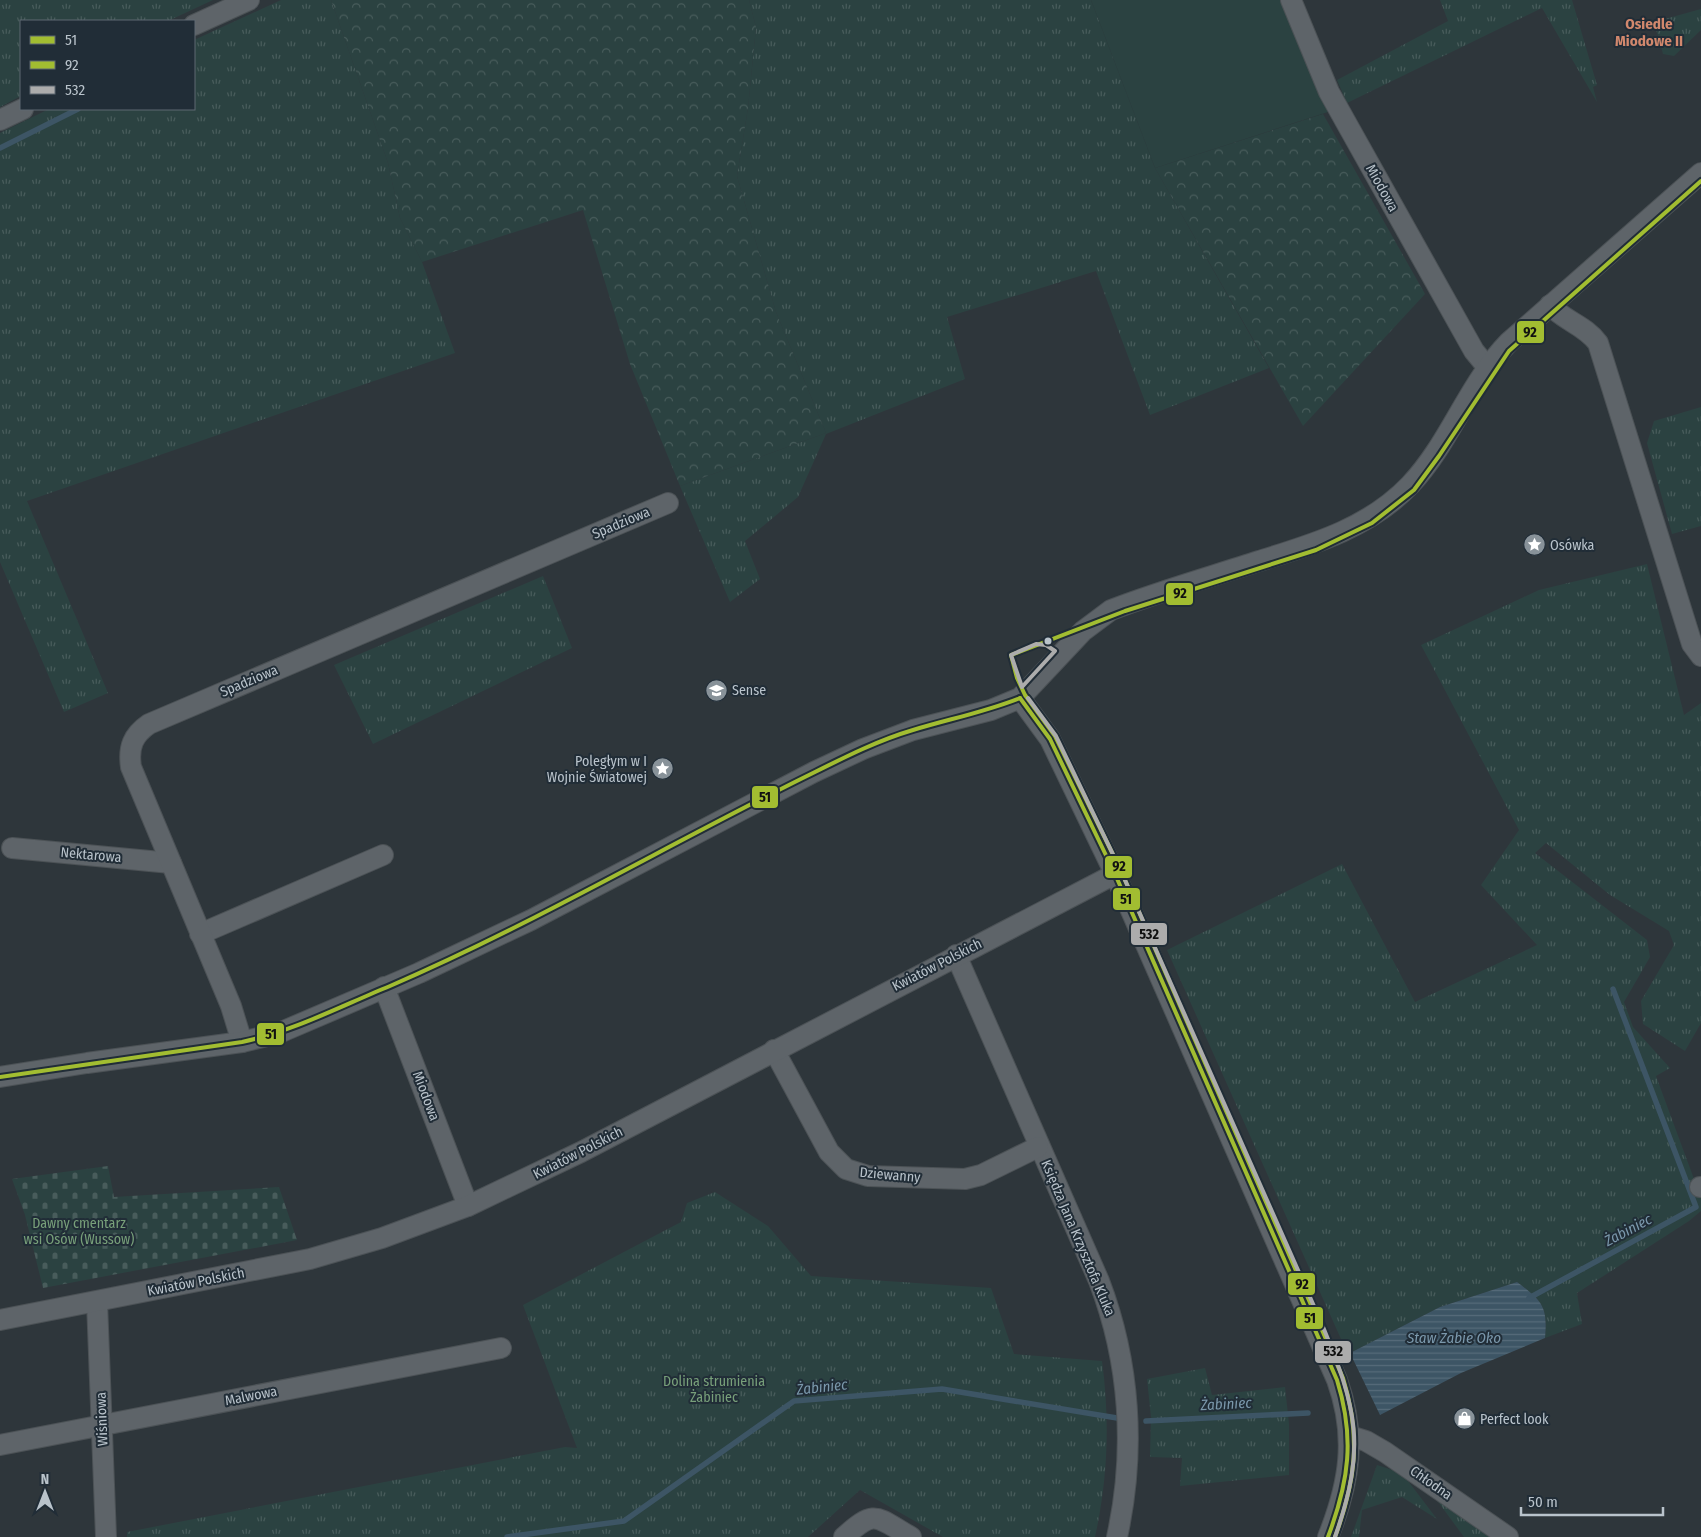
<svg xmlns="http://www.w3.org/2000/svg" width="1701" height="1537" font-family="'Fira Sans Condensed',sans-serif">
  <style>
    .grass { fill: url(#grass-tufts) }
    .forest { fill: url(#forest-crowns) }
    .cemetery { fill: url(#cemetery-stones) }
    .garden { fill: #2b4241 }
    .water { fill: url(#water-rules) }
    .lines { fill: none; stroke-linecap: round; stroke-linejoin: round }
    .stream { stroke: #3d5565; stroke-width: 5.5 }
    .minor-casing { stroke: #4c5256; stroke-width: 22 }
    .minor { stroke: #5e6469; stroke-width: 20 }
    .bus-1-casing { stroke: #212d37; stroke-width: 8 }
    .bus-2-casing { stroke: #212d37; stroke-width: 8 }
    .bus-3-casing { stroke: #212d37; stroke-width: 8 }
    .bus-1 { stroke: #a2bd31; stroke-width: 4 }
    .bus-2 { stroke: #a2bd31; stroke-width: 4 }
    .bus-3 { stroke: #acacac; stroke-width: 4 }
    .bus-dot { fill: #b9c3cb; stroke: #212d37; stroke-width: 2 }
    .labels { text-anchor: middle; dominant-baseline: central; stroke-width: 4; stroke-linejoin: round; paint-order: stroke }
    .street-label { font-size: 14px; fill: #b9c3cb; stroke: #212d37 }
    .poi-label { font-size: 14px; fill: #b9c3cb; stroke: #212d37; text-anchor: start }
    .park-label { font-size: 14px; fill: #78a07a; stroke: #212d37 }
    .neighbourhood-label { font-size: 15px; font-weight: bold; fill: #d2886d; stroke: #212d37 }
    .water-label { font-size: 15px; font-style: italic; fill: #7b98ac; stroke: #212d37 }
    .line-badge { stroke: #212d37; stroke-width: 2 }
    .pale-badge-label { font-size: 14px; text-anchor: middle; font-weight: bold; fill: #111 }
  </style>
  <defs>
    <pattern id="grass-tufts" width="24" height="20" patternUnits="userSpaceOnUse" patternTransform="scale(1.25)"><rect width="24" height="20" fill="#2b4241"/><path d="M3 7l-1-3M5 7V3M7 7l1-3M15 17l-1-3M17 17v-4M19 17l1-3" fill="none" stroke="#485c5b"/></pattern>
    <pattern id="forest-crowns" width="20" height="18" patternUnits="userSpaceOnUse" patternTransform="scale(1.25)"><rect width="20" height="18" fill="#2b4241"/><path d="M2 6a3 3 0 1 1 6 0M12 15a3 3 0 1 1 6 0" fill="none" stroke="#485c5b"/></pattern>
    <pattern id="cemetery-stones" width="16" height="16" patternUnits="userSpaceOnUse" patternTransform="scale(1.25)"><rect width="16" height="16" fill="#2b4241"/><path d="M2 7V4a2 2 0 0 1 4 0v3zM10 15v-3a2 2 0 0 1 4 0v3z" fill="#485c5b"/></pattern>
    <pattern id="water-rules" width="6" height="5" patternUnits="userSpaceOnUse" patternTransform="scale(1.25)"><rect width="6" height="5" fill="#3d5565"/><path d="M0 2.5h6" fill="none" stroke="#576c7a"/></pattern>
  </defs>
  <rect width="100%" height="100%" fill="#2e363b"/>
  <!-- grass -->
  <g class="grass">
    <path d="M 0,0 L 213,0 L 168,21 L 21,21 L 21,96 L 0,107 Z"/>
    <path d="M 281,0 L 331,0 L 388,163 L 400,218 L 422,262 L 455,353 L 27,501 L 108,693 L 64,712 L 0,562 L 0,133 L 49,109 L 194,109 L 194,40 Z"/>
    <path d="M 749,0 L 1091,0 L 1155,168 L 1269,368 L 1150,415 L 1096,271 L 947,317 L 965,379 L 826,434 L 798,497 L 745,541 L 760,579 L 730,602 L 680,486 L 826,433 L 776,312 L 737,176 L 748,108 L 756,27 Z"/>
    <path d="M 1440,0 L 1572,0 L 1597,85 L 1593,87 L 1597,102 L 1542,8 L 1347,103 L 1337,80 L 1448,21 Z"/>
    <path d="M 1701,9 L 1701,30 L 1674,56 L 1663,54 L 1654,22 Z"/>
    <path d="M 1701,407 L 1701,526 L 1672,534 L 1647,443 L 1654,421 Z"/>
    <path d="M 1647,564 L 1684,715 L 1701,703 L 1701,1023 L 1685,1051 L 1643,1024 L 1641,1001 L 1674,945 L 1669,931 L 1610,895 L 1546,843 L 1535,853 L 1647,940 L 1650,957 L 1624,1002 L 1633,1027 L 1670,1068 L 1656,1076 L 1701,1198 L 1701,1211 L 1689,1221 L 1577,1293 L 1582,1324 L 1545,1338 C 1548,1306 1542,1301 1517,1282 L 1440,1307 L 1350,1353 L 1341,1339 L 1167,950 L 1342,864 L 1415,1002 L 1537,945 L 1481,885 L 1519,830 L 1421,645 L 1539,590 Z"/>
    <path d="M 543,576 L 572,648 L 373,744 L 334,665 Z"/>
    <path d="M 715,1192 L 768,1226 L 811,1276 L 991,1288 L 1014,1354 L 1102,1361 C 1110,1421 1108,1478 1095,1537 L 943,1537 L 860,1490 L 808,1537 L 127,1537 L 127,1532 L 565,1447 L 577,1448 L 523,1305 L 681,1222 L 687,1203 Z"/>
    <path d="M 1205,1368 L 1212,1395 L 1285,1387 L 1289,1424 L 1289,1475 L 1180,1486 L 1182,1458 L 1150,1457 L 1151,1417 L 1147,1379 Z"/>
    <path d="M 1377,1465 L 1402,1473 L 1437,1519 L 1402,1497 L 1362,1510 L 1359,1537 L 1351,1537 Z"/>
    <path d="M 1433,1495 L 1494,1537 L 1464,1537 Z"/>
  </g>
  <!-- forest -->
  <g class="forest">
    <path d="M 331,0 L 749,0 L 756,27 L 748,108 L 737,176 L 776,312 L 826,433 L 680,486 L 630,364 L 583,210 L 422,262 L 400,218 L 388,163 Z"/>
    <path d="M 1323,114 L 1425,294 L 1303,426 L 1155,168 Z"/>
  </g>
  <!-- cemetery -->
  <path class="cemetery" d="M 108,1166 L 114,1197 L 279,1187 L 297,1240 L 43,1288 L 25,1215 L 12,1179 Z"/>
  <!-- garden -->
  <path class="garden" d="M 1091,0 L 1281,0 L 1328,112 L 1155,168 Z"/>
  <!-- water -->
  <path class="water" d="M 1517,1282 C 1542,1301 1548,1306 1545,1338 L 1461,1373 L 1380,1415 L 1350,1353 L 1440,1307 Z"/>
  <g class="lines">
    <!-- stream -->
    <g class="stream">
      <path d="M 0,148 L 78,109"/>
      <path d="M 1529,1298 L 1696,1207 L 1613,989"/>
      <path d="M 1146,1421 L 1308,1413"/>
      <path d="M 507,1537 L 624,1521 L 794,1401 L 942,1389 L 1117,1418"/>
    </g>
    <defs>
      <g id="minor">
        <path d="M 1291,0 L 1329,92 L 1348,126 L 1474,351 L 1488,368"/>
        <path d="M 194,25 L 249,0"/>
        <path d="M 0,120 L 23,109"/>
        <path d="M 1550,305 C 1564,321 1585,325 1598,343 L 1692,644 L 1701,656"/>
        <path d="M 1020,698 L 1050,739 L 1115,874 L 1337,1380 C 1357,1436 1350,1482 1328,1537"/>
        <path d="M 12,848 L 171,863"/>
        <path d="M 200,934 L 383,855"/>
        <path d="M 956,955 L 1099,1281 C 1130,1362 1136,1451 1117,1537"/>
        <path d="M 384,987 L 468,1206"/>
        <path d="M 242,1042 L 231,1006 L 131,767 C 128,747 133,735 149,724 L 668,503"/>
        <path d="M 774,1050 L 829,1152 L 846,1169 L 868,1176 L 965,1179 L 981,1175 L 1038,1147"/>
        <path d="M 0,1077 L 87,1063 L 242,1042 L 279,1033 L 419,973 L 531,920 L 814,772 L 863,749 L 913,730 L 991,710 L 1020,698 L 1083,631 L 1111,610 C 1160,591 1210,577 1259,561 C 1314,544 1369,528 1410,485 C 1450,443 1468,384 1509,342 L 1701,173"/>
        <path d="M 1700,1187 L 1701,1187"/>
        <path d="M 97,1302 L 106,1537"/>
        <path d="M 0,1320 L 310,1259 L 382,1238 L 468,1206 L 581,1152 L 1115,874"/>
        <path d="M 1350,1436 L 1366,1441 L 1385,1452 L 1508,1537"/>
        <path d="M 0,1445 L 501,1348"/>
        <path d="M 844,1537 C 876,1508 876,1517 911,1537"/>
      </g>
    </defs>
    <!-- minor casing -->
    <use href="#minor" class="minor-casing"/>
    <!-- minor -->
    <use href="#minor" class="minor"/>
    <defs>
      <g id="bus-1">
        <path d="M 1020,698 L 1050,739 L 1115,874 L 1337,1380 C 1355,1438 1349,1481 1328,1537"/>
        <path d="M 0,1077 L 242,1042 C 294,1031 341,1006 390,986 C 536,923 672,842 815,772 C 847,756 879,740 913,730 C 949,719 985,712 1020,698"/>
      </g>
      <path id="bus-2" d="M 1335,1537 C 1356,1480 1361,1436 1343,1378 L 1121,871 L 1055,736 L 1025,695 L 1017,678 L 1011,655 L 1125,611 L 1316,550 L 1372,523 L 1414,490 L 1439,456 L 1509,351 L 1701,181"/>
      <g id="bus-3">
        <path d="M 1036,644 L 1046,645 L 1055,651 L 1022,687 L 1011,655 Z"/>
        <path d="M 1028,698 L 1056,736 L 1121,871 L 1321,1322 C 1357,1409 1367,1446 1335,1537"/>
      </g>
    </defs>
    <!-- bus-1 casing -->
    <use href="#bus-1" class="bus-1-casing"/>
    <!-- bus-2 casing -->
    <use href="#bus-2" class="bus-2-casing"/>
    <!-- bus-3 casing -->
    <use href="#bus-3" class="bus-3-casing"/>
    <!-- bus-1 -->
    <use href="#bus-1" class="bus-1"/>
    <!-- bus-2 -->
    <use href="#bus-2" class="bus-2"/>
    <!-- bus-3 -->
    <use href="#bus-3" class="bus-3"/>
  </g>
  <!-- icons -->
  <defs>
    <symbol id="sight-disc" viewBox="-11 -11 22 22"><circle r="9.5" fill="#889299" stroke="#212d37"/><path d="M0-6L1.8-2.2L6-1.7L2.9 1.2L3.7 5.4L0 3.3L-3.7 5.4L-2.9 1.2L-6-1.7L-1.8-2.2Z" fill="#fff"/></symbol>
    <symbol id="school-disc" viewBox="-11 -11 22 22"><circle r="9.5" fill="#889299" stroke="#212d37"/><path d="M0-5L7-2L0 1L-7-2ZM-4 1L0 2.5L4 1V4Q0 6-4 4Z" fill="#fff"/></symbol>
    <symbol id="shop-disc" viewBox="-11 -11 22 22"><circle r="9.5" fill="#889299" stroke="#212d37"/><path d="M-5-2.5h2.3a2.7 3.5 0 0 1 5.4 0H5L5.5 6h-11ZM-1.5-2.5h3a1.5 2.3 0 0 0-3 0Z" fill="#fff"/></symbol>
  </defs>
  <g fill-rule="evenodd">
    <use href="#sight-disc" x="1522" y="532" width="25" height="25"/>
    <use href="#school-disc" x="704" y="678" width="25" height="25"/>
    <use href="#sight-disc" x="650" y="756" width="25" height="25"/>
    <use href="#shop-disc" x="1452" y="1406" width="25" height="25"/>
  </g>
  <!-- markers -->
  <circle class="bus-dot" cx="1048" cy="641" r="4.5"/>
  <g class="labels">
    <!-- street labels -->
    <g class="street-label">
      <text transform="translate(1382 188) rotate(61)">Miodowa</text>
      <text transform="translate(621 523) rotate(-23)">Spadziowa</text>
      <text transform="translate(249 681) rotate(-23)">Spadziowa</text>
      <text transform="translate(91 855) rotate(5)">Nektarowa</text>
      <text transform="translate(937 965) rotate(-27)">Kwiatów Polskich</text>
      <text transform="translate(426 1096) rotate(69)">Miodowa</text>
      <text transform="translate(578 1153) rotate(-27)">Kwiatów Polskich</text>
      <text transform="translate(890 1175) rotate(5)">Dziewanny</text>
      <text transform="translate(1078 1238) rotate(67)">Księdza Jana Krzysztofa Kluka</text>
      <text transform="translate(196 1282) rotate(-11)">Kwiatów Polskich</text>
      <text transform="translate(251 1396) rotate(-11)">Malwowa</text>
      <text transform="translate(102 1419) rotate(-92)">Wiśniowa</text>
      <text transform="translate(1431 1483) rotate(35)">Chłodna</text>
    </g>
    <!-- poi labels -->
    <g class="poi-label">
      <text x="1550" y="545">Osówka</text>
      <text x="732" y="690">Sense</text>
      <text x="647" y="761" text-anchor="end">Poległym w I<tspan x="647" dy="16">Wojnie Światowej</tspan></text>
      <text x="1480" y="1419">Perfect look</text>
    </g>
    <!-- park labels -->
    <g class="park-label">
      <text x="79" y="1223">Dawny cmentarz<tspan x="79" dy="16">wsi Osów (Wussow)</tspan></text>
      <text x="714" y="1381">Dolina strumienia<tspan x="714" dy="16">Żabiniec</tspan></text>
    </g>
    <!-- neighbourhood labels -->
    <g class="neighbourhood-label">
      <text x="1649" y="24">Osiedle<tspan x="1649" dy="17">Miodowe II</tspan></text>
    </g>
    <!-- water labels -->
    <g class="water-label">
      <text transform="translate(1628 1230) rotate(-28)">Żabiniec</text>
      <text x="1454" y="1338">Staw Żabie Oko</text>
      <text transform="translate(822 1387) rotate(-6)">Żabiniec</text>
      <text transform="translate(1226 1404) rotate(-3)">Żabiniec</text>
    </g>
  </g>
  <g class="line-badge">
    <rect x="1516" y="320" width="29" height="24" rx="5" fill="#a2bd31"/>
    <rect x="1165" y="582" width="29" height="24" rx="5" fill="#a2bd31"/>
    <rect x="751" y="785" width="28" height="24" rx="5" fill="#a2bd31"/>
    <rect x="1104" y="855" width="29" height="24" rx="5" fill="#a2bd31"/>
    <rect x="1112" y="887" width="29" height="24" rx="5" fill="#a2bd31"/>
    <rect x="1130" y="922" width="38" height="24" rx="5" fill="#acacac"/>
    <rect x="256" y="1022" width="29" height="24" rx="5" fill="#a2bd31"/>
    <rect x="1287" y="1272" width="29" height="24" rx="5" fill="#a2bd31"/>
    <rect x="1295" y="1306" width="29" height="24" rx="5" fill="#a2bd31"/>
    <rect x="1314" y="1340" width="38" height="24" rx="5" fill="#acacac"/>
  </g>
  <g class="pale-badge-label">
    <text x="1530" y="337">92</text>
    <text x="1180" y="598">92</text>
    <text x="765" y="802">51</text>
    <text x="1119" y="871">92</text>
    <text x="1126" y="904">51</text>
    <text x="1149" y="939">532</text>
    <text x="271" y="1039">51</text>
    <text x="1302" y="1289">92</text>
    <text x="1310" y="1323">51</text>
    <text x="1333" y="1356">532</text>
  </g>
  <!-- legend -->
  <rect x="20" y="20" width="175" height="90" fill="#212d37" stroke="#5e6972"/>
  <rect x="30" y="36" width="25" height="8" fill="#a2bd31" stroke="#5e6972"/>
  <text x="65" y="45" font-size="15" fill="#b9c3cb">51</text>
  <rect x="30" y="61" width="25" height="8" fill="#a2bd31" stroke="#5e6972"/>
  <text x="65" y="70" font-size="15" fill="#b9c3cb">92</text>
  <rect x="30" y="86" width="25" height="8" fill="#acacac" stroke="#5e6972"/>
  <text x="65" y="95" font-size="15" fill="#b9c3cb">532</text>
  <!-- north arrow -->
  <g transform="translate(45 1492)" stroke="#212d37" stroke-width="4" paint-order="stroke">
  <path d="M0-4L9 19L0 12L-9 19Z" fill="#b9c3cb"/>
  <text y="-8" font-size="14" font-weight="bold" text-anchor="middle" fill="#b9c3cb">N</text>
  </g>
  <!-- scale -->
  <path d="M1521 1507v8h142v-8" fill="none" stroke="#b9c3cb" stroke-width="2.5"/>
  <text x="1528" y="1507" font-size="15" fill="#b9c3cb" stroke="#212d37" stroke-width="4" paint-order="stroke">50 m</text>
</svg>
